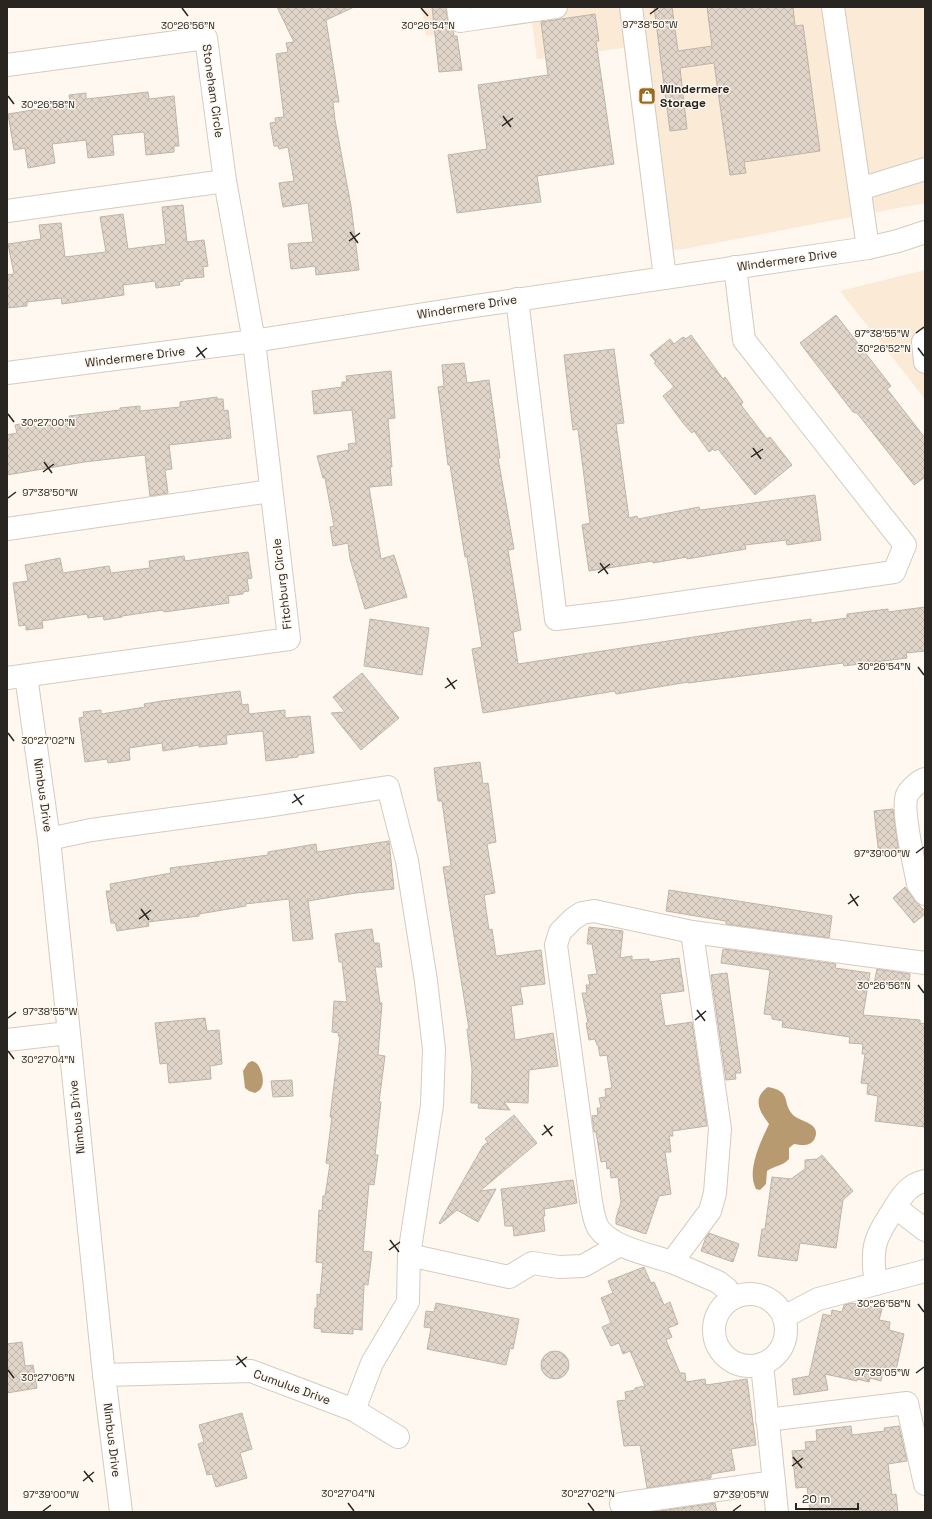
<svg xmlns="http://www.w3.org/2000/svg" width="932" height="1519" font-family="'Space Grotesk',sans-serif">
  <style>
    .built { fill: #faead6 }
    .water { fill: #b89a71 }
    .building { fill: url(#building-cross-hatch); stroke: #bfb4a7 }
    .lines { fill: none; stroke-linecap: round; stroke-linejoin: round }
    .minor-casing { stroke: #d5cbbd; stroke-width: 24 }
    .minor { stroke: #fff; stroke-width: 22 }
    .ticks { fill: none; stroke: #292621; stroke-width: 1.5 }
    .labels { text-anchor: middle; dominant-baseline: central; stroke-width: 3; stroke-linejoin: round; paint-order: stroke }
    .poi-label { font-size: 12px; font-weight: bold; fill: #292621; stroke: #fef8f0; text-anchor: start }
    .street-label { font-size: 12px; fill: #292621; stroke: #fef8f0 }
    .ticks-label { font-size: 10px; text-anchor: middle; fill: #292621; stroke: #fef8f0; stroke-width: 3; stroke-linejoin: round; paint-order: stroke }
  </style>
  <defs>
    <pattern id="building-cross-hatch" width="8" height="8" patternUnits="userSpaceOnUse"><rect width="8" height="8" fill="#e0d5c8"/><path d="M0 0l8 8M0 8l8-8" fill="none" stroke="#c0b7ac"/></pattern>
  </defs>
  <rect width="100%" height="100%" fill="#fef8f0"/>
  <!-- built -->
  <g class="built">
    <path d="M 422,7 L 925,7 L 925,203 L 684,249 L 651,252 L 624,48 L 537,59 L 532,23 L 426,36 Z"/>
    <path d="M 925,270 L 925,399 L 840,291 Z"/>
  </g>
  <!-- water -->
  <g class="water">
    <path d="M 252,1061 C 260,1062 265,1079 262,1086 C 261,1090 258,1091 255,1093 L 249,1091 L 245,1088 L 243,1071 L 248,1063 Z"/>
    <path d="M 768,1087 C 793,1092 781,1102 793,1115 C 800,1122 823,1123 814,1140 C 809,1147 801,1145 794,1144 L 789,1148 L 789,1159 C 783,1166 774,1166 767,1171 L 766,1184 L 760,1190 L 756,1189 C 746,1171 761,1141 769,1124 C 759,1111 752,1098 768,1087 Z"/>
  </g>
  <!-- building -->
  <g class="building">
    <path d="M 277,7 L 354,7 L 326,20 L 339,102 L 333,102 L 335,120 L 351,206 L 359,270 L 316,275 L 315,266 L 291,269 L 288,244 L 313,242 L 308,203 L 283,207 L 279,183 L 294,181 L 288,147 L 279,149 L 278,146 L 274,146 L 270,123 L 276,122 L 275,118 L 284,117 L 276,54 L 288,52 L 286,43 L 294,42 Z"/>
    <path d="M 432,7 L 446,7 L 448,23 L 450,28 L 453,31 L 454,36 L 457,36 L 462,70 L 439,72 Z"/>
    <path d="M 654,7 L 672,7 L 678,51 L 712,46 L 707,7 L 793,7 L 795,26 L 803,25 L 820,151 L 744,162 L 746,173 L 730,175 L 714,63 L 680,68 L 687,129 L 670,131 Z"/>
    <path d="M 595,14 L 599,41 L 596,41 L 614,164 L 537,176 L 541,202 L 457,213 L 448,155 L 487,149 L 478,85 L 548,75 L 541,22 Z"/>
    <path d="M 148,92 L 149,99 L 174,96 L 179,146 L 174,146 L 174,152 L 146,155 L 144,132 L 112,135 L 114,155 L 88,158 L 86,140 L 52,144 L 55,163 L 28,168 L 25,148 L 14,150 L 8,114 L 70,104 L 69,95 L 86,93 L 86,99 Z"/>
    <path d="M 183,205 L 187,242 L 204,240 L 208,266 L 203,267 L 204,277 L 183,279 L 183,281 L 179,282 L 180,285 L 156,288 L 155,281 L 123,285 L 124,295 L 62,304 L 61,298 L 27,302 L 27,306 L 7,308 L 7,275 L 14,274 L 8,244 L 41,239 L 39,225 L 61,223 L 65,257 L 106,252 L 100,217 L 123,214 L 128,249 L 166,244 L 162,207 Z"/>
    <path d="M 836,315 L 891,386 L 887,389 L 925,438 L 925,477 L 914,485 L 857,413 L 853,412 L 800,343 Z"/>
    <path d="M 691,335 L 723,379 L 725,377 L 743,402 L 741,405 L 767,439 L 770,437 L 792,465 L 755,495 L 718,449 L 715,451 L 713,449 L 709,452 L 694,431 L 692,433 L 683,423 L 663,396 L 674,387 L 654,363 L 656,362 L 650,355 L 670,339 L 674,344 L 683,337 L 686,339 Z"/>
    <path d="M 614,349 L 624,423 L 616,424 L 629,518 L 637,516 L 638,519 L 699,507 L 700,510 L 815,495 L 821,540 L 787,545 L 786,540 L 745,545 L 746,549 L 687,559 L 687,557 L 653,563 L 653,561 L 589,571 L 582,525 L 590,523 L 578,429 L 573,430 L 564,355 Z"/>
    <path d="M 464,363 L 467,383 L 489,380 L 500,458 L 498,458 L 514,549 L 508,550 L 521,630 L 513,632 L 518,664 L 811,619 L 811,623 L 847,618 L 847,614 L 888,609 L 888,612 L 925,607 L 925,651 L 906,653 L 907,658 L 844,666 L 843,663 L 688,683 L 688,682 L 616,694 L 615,691 L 483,713 L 472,649 L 482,647 L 467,557 L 465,557 L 450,465 L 448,465 L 438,387 L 444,386 L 442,365 Z"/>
    <path d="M 391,371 L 395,418 L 388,419 L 392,467 L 390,467 L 392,485 L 369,487 L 381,559 L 394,555 L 407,597 L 365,609 L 350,559 L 348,543 L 333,546 L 330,527 L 334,526 L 325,478 L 323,478 L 317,456 L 349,450 L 348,444 L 356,443 L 352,410 L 314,414 L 312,391 L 342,387 L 342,382 L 347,382 L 346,376 Z"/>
    <path d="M 217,397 L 217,399 L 223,399 L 224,411 L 228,410 L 231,438 L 169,445 L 172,469 L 165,470 L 168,493 L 150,496 L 145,455 L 84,462 L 7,475 L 7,435 L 17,433 L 15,425 L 34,421 L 34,427 L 51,425 L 70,421 L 69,416 L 120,410 L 120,408 L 140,406 L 140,411 L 180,407 L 180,402 Z"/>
    <path d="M 248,552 L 252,578 L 247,579 L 249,591 L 243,592 L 243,594 L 228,596 L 229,603 L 164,612 L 163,610 L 122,616 L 122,617 L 104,620 L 103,616 L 88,618 L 87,614 L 66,617 L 42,621 L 43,628 L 26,630 L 26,625 L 19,626 L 13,583 L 28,581 L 25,565 L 60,558 L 63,573 L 109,566 L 111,573 L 150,568 L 149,561 L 184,556 L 185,561 Z"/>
    <path d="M 370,619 L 429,628 L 422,675 L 364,666 Z"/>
    <path d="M 362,673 L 399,718 L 361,750 L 331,713 L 345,712 L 333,697 Z"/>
    <path d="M 240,691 L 242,705 L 248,704 L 249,714 L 285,710 L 285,718 L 310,716 L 314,753 L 298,755 L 298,757 L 266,761 L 263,731 L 226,735 L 227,744 L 199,747 L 199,745 L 163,751 L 162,743 L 129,748 L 130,760 L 108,763 L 107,759 L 85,762 L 79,718 L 84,717 L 83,712 L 101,710 L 101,714 L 127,710 L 145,707 L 144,704 L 162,701 Z"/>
    <path d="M 480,762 L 483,784 L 488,783 L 496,842 L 487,844 L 495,893 L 484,895 L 489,930 L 492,929 L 496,956 L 541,950 L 545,984 L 520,987 L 523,1004 L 511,1006 L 515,1040 L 553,1033 L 558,1066 L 529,1070 L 528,1103 L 504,1102 L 510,1110 L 478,1108 L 479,1103 L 471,1103 L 472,1069 L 467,1029 L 469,1029 L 443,867 L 451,866 L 442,801 L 438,801 L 434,768 Z"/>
    <path d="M 893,809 L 899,853 L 879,856 L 874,811 Z"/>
    <path d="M 389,841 L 394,889 L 356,893 L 308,901 L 313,939 L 293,941 L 289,899 L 245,904 L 246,906 L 199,914 L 199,916 L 148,922 L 149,926 L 117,931 L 115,923 L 111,923 L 106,891 L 111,891 L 110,884 L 171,873 L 170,868 L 268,855 L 268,852 L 316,844 L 317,852 Z"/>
    <path d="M 905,887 L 915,901 L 925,911 L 925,914 L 914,923 L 893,898 Z"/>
    <path d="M 669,890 L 832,916 L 829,938 L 726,924 L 726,921 L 666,911 Z"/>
    <path d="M 589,927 L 623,931 L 620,958 L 632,956 L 632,960 L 649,959 L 649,962 L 679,958 L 684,991 L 660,994 L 665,1026 L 692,1022 L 707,1126 L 672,1131 L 673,1136 L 669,1136 L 671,1152 L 665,1152 L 671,1194 L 659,1196 L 646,1234 L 616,1224 L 616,1218 L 621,1202 L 618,1177 L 611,1178 L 610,1168 L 607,1169 L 606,1161 L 601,1162 L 596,1132 L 594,1132 L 592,1116 L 598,1115 L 597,1108 L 601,1108 L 599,1098 L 606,1097 L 605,1089 L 612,1088 L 607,1055 L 600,1056 L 598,1045 L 597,1045 L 595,1039 L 589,1040 L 586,1023 L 588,1023 L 582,993 L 587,993 L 586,985 L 590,985 L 588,975 L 597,974 L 592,944 L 587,944 Z"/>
    <path d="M 372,929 L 374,943 L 379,943 L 382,967 L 375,967 L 380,1003 L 382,1003 L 378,1055 L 385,1056 L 379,1102 L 381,1102 L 375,1155 L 378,1155 L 374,1185 L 369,1184 L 363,1251 L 372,1252 L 368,1285 L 364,1284 L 362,1330 L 353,1329 L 353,1334 L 321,1332 L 322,1329 L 314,1328 L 315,1308 L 317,1308 L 317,1294 L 320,1295 L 323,1263 L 316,1262 L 319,1210 L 322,1211 L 323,1196 L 325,1196 L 330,1164 L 326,1163 L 332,1117 L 330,1117 L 340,1036 L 338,1036 L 339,1033 L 332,1032 L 334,1001 L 347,1002 L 342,962 L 339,962 L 335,934 Z"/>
    <path d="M 723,949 L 836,964 L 835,968 L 870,973 L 863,1015 L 920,1020 L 920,1023 L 925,1024 L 925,1127 L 875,1121 L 878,1096 L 867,1094 L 868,1084 L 861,1083 L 865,1054 L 862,1054 L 863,1044 L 849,1043 L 850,1037 L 782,1027 L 783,1021 L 772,1019 L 772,1015 L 764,1014 L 770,970 L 721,963 Z"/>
    <path d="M 877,969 L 910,974 L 908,989 L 874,984 Z"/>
    <path d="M 727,973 L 741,1073 L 735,1073 L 736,1079 L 726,1080 L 711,975 Z"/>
    <path d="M 205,1018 L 207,1031 L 219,1030 L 222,1064 L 210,1066 L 211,1079 L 169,1083 L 167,1063 L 160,1064 L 155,1023 Z"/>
    <path d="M 292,1080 L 293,1096 L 273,1097 L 271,1081 Z"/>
    <path d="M 514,1115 L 537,1143 L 480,1191 L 496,1189 L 478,1222 L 457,1210 L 440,1224 L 439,1223 L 483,1146 L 488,1142 L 485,1139 Z"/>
    <path d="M 822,1155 L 853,1191 L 843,1200 L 836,1248 L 800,1243 L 797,1261 L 758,1256 L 762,1229 L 765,1229 L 772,1177 L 791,1179 L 805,1169 L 805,1160 L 817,1159 Z"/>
    <path d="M 573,1180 L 577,1203 L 544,1209 L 545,1216 L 543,1216 L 545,1231 L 514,1236 L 513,1226 L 505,1226 L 501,1189 Z"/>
    <path d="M 709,1233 L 739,1244 L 733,1262 L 701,1251 L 706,1237 Z"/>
    <path d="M 644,1267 L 651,1283 L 654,1282 L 664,1305 L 670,1302 L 678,1324 L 668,1328 L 672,1337 L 666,1340 L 680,1373 L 685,1373 L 686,1382 L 705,1379 L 706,1385 L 747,1379 L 756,1445 L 731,1449 L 735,1470 L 711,1474 L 711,1478 L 647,1488 L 640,1445 L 624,1446 L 617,1401 L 626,1400 L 625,1392 L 635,1390 L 635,1388 L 645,1386 L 630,1351 L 623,1354 L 619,1343 L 611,1346 L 602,1327 L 611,1323 L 601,1298 L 613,1293 L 608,1281 Z"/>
    <path d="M 436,1303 L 519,1319 L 513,1349 L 510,1348 L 506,1365 L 427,1349 L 431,1328 L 424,1327 L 426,1311 L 434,1312 Z"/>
    <path d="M 851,1303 L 882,1309 L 879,1320 L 890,1322 L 889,1330 L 904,1334 L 896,1370 L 884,1367 L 881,1381 L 870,1378 L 869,1382 L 857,1379 L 857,1381 L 825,1374 L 828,1390 L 794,1395 L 792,1379 L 809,1376 L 823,1314 L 831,1316 L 832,1310 L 842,1312 L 844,1305 Z"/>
    <path d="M 22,1342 L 25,1366 L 33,1365 L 37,1388 L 7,1393 L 7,1344 Z"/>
    <circle cx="555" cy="1365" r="14"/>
    <path d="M 242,1413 L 252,1449 L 240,1453 L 247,1478 L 216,1487 L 212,1474 L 207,1475 L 198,1444 L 204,1442 L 199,1425 Z"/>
    <path d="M 851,1426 L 852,1435 L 885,1431 L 884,1428 L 899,1426 L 907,1461 L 888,1464 L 892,1495 L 896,1494 L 898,1512 L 810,1512 L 807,1487 L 796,1488 L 792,1451 L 806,1450 L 805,1442 L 817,1441 L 816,1430 Z"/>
    <path d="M 715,1503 L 717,1512 L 653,1512 Z"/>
  </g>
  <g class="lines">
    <defs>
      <g id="minor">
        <path d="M 458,7 L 460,21 L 556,7"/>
        <path d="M 631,7 L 665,278"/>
        <path d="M 833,7 L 868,248"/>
        <path d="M 7,65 L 206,38 L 225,181 L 254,341 L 289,639 L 7,678"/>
        <path d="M 860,189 L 925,169"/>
        <path d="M 7,211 L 225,181"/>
        <path d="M 517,299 L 556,619 L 623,611 L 894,572 L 905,545 L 744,340 L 735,267"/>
        <path d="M 925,340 L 923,342 L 925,362"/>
        <path d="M 7,373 L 254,341 L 475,306 L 868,248 L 898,241 L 925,232"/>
        <path d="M 7,529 L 271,491"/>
        <path d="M 26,676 L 49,839 L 104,1375 L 121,1512"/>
        <path d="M 925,779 C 919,781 910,789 907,795 C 901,809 915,867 918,884 L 925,894"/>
        <path d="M 49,839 L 91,830 L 266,806 L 388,787 L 407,861 L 426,981 L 434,1049 L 432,1105 L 409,1255"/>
        <path d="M 7,1040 L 68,1033"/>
        <path d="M 925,1181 C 910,1184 903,1194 895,1207 L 925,1230"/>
        <path d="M 672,1262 C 651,1255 613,1248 599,1229 C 594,1222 593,1211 591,1202 L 556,945 L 560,932 L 573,919 L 582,913 L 594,911 L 692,932"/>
        <path d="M 876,1284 C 870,1246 875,1238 895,1207"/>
        <circle cx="750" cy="1330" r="36"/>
        <path d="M 731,1299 L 727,1289 L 718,1282 L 672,1262 L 710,1211 L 715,1193 L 720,1129 L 692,932 L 925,963"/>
        <path d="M 784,1317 L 818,1299 L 925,1271"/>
        <path d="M 762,1364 L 777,1512"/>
        <path d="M 104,1375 L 251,1371 L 354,1410 L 398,1437"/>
        <path d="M 354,1410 L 372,1363 L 408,1302 L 409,1255 L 509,1277 L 532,1263 L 559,1267 L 583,1266 L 620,1245"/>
        <path d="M 767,1420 L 907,1403 L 925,1484"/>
        <path d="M 621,1504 L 774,1482"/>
      </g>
    </defs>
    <!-- minor casing -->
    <use href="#minor" class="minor-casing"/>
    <!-- minor -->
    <use href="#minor" class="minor"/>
  </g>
  <!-- ticks -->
  <path class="ticks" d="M 182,8 L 188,16M 421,8 L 428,16M 650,14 L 658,8M 8,96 L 14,104M 503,116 L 511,127M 502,126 L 513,118M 350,232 L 358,243M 349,241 L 360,233M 916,333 L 924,327M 197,347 L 205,358M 918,348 L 924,356M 196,357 L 207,348M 8,414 L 14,422M 753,448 L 761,459M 751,457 L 763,449M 44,462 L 52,473M 43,472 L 54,464M 8,498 L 16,492M 600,563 L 608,574M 598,573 L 610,564M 918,667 L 924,675M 447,678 L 455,689M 445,688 L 457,680M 8,733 L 14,741M 294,794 L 302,805M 292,803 L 304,795M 916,853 L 924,847M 850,894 L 858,906M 848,904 L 859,896M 141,909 L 149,920M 139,919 L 151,910M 918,985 L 924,993M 697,1010 L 705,1021M 8,1018 L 16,1012M 695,1020 L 706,1011M 8,1051 L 14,1059M 544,1125 L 552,1136M 542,1135 L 553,1126M 390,1240 L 399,1252M 389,1250 L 400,1242M 918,1304 L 924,1312M 237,1356 L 246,1367M 236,1365 L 247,1357M 8,1370 L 14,1378M 916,1373 L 924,1367M 793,1457 L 802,1468M 792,1466 L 803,1458M 84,1471 L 93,1482M 83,1481 L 94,1472M 348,1503 L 354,1511M 588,1503 L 594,1511M 43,1511 L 51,1505M 733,1511 L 741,1505"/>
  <!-- icons -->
  <defs>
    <symbol id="shop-square" viewBox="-11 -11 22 22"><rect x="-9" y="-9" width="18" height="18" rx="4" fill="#996a1b" stroke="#fef8f0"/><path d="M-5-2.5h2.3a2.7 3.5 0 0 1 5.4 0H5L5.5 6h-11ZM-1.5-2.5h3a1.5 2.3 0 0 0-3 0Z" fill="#fff"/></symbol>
  </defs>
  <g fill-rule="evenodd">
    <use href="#shop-square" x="637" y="86" width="20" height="20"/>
  </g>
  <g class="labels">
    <!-- poi labels -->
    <g class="poi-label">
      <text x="660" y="89">Windermere<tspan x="660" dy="14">Storage</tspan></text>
    </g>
    <!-- street labels -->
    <g class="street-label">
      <text transform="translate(213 91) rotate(82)">Stoneham Circle</text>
      <text transform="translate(787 260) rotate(-8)">Windermere Drive</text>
      <text transform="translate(467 307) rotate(-9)">Windermere Drive</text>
      <text transform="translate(135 357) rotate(-7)">Windermere Drive</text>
      <text transform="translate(282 584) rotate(-97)">Fitchburg Circle</text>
      <text transform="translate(43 795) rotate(82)">Nimbus Drive</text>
      <text transform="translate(77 1117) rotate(-96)">Nimbus Drive</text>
      <text transform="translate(292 1387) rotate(20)">Cumulus Drive</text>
      <text transform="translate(112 1440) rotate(83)">Nimbus Drive</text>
    </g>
  </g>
  <g class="ticks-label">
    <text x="650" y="28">97°38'50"W</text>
    <text x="188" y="29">30°26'56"N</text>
    <text x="428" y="29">30°26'54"N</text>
    <text x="48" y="108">30°26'58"N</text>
    <text x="882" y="337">97°38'55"W</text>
    <text x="884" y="352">30°26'52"N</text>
    <text x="48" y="426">30°27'00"N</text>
    <text x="50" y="496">97°38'50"W</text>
    <text x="884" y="670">30°26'54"N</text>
    <text x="48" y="744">30°27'02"N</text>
    <text x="882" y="857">97°39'00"W</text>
    <text x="884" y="989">30°26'56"N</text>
    <text x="50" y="1015">97°38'55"W</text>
    <text x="48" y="1063">30°27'04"N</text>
    <text x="884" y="1307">30°26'58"N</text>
    <text x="882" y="1376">97°39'05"W</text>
    <text x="48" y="1381">30°27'06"N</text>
    <text x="348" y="1497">30°27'04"N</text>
    <text x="588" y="1497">30°27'02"N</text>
    <text x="51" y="1498">97°39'00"W</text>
    <text x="741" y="1498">97°39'05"W</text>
  </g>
  <!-- border -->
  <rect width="932" height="1519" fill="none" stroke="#292621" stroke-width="16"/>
  <!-- scale -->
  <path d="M796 1503v6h62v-6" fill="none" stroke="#292621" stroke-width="2"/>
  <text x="802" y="1503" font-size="12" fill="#292621" stroke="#fef8f0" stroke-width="3" paint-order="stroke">20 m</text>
</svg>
